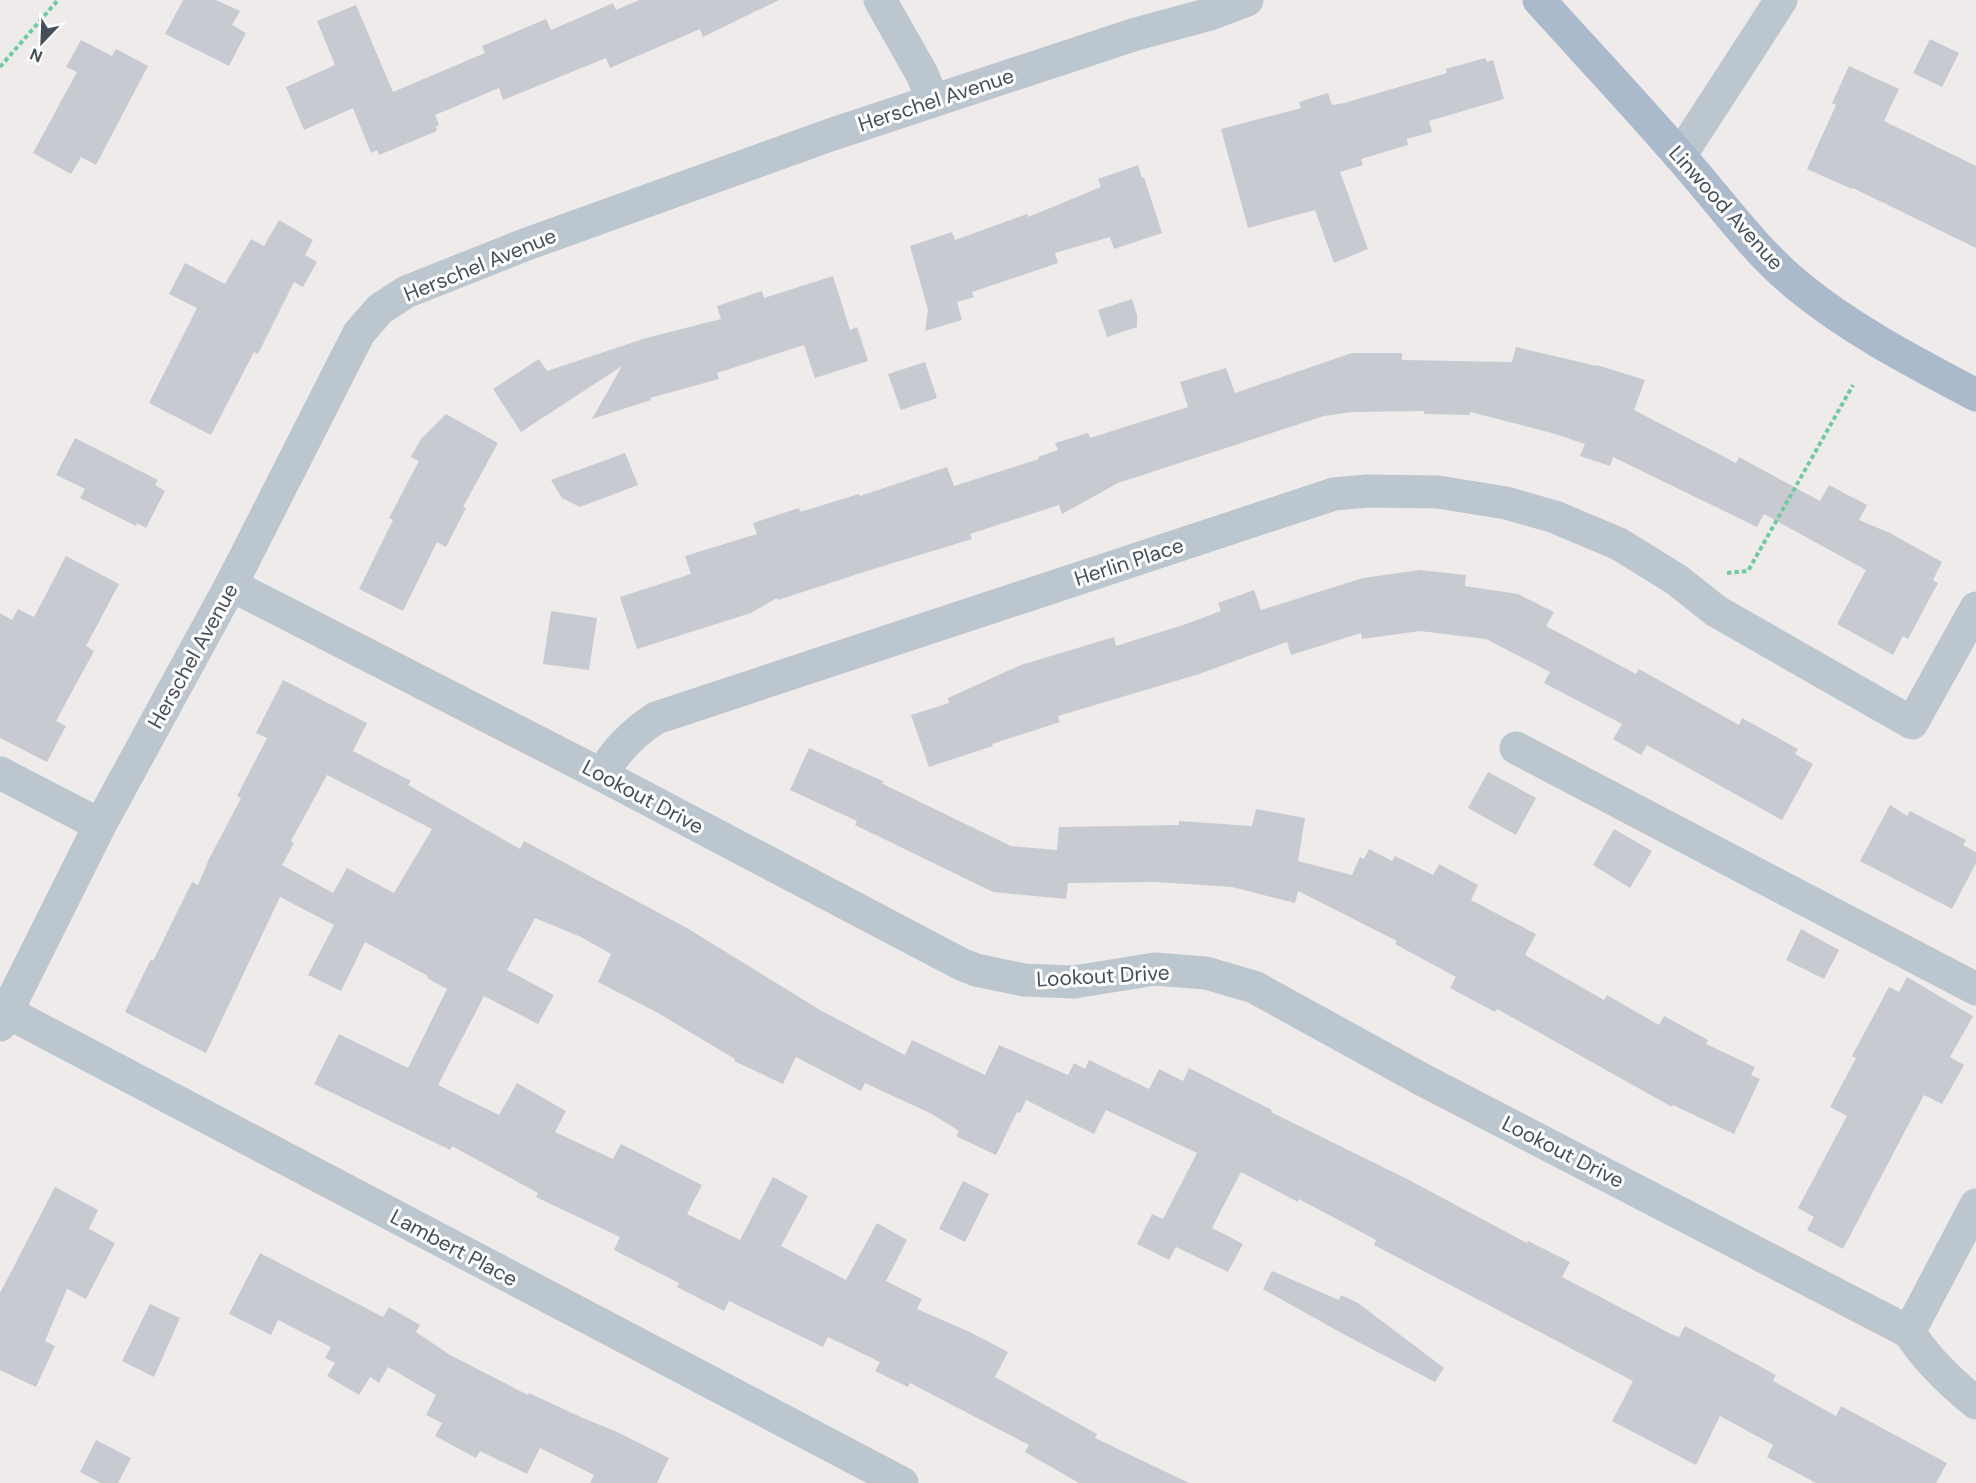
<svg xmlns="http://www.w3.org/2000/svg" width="1976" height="1483" font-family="'DM Sans',sans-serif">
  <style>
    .building { fill: #c8cad1; fill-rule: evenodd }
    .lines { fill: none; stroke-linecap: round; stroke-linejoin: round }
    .path { stroke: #70cca0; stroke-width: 4; stroke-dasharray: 4.5 3; stroke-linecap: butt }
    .minor { stroke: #bcc6ce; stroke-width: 33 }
    .major { stroke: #aabacb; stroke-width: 33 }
    .labels { text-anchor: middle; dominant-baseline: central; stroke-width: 6; stroke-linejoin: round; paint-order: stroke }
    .street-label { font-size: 21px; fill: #444f59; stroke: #fff }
  </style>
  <rect width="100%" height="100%" fill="#efebeb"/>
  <!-- building -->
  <g class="building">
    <path d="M 183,0 L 216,0 L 240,11 L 232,25 L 246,33 L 229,66 L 165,34 Z"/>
    <path d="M 639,0 L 779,0 L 703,37 L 700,29 L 610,68 L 606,58 L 503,100 L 499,88 L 435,115 L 439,125 L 436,127 L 437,131 L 379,155 L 377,150 L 371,153 L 353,108 L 304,130 L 286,87 L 335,65 L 317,21 L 356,5 L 393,92 L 485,53 L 482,46 L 546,19 L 551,30 L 613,3 L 616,10 Z"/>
    <path d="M 1930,39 L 1959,53 L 1942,87 L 1913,73 Z"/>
    <path d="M 81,40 L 112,56 L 116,49 L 148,66 L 96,165 L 81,157 L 71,174 L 33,153 L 77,72 L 66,67 Z"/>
    <path d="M 1485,58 L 1487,62 L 1493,60 L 1504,99 L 1429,121 L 1432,132 L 1407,139 L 1408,145 L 1361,159 L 1363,165 L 1340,172 L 1368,249 L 1334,263 L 1315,210 L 1248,228 L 1221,129 L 1301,108 L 1299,102 L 1328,93 L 1332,105 L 1344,103 L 1447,73 L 1446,69 Z"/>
    <path d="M 1849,66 L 1899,89 L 1884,121 L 1976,166 L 1976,248 L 1853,188 L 1852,189 L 1807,169 L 1836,105 L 1832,103 Z"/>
    <path d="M 1138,165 L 1142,178 L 1144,177 L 1162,233 L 1114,249 L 1110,237 L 1055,253 L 1058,263 L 972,292 L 974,297 L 957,302 L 962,320 L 925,331 L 928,310 L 910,246 L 952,232 L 955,240 L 1027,214 L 1028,217 L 1101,187 L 1098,179 Z"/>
    <path d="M 279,220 L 313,240 L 305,255 L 317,262 L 303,287 L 294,282 L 258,354 L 254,352 L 211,435 L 149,403 L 197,308 L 169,294 L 185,263 L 225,284 L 251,239 L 264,246 Z"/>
    <path d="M 833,276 L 850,330 L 857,327 L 868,361 L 815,378 L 804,345 L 717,373 L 719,379 L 650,398 L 651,400 L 592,419 L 622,366 L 521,432 L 493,389 L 539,359 L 547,371 L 646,338 L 721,319 L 717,306 L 762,291 L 764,298 Z"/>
    <path d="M 1132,299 L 1137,315 L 1137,327 L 1107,337 L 1098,310 Z"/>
    <path d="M 1516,347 L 1597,366 L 1597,365 L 1645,380 L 1634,410 L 1736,463 L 1739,457 L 1820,501 L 1829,485 L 1867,505 L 1859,520 L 1890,533 L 1942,562 L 1933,580 L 1938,583 L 1908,639 L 1903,636 L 1893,655 L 1837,624 L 1866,570 L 1764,514 L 1757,527 L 1613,457 L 1610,466 L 1580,456 L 1585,444 L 1552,433 L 1470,412 L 1470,415 L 1424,414 L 1424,411 L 1352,412 L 1324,416 L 1118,483 L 1062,514 L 1059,505 L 970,534 L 972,539 L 867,571 L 778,600 L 777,598 L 751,613 L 637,649 L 620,597 L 691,574 L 685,556 L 757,534 L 753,523 L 799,508 L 800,512 L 859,494 L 860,496 L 947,467 L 954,486 L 1039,459 L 1038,457 L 1058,450 L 1055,443 L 1088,433 L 1090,438 L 1188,407 L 1180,382 L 1226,368 L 1235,393 L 1352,353 L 1402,353 L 1402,360 L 1512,362 Z"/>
    <path d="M 925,362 L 937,398 L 901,410 L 888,374 Z"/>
    <path d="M 446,414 L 498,443 L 463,507 L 466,508 L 446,547 L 437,542 L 403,611 L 359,589 L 393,520 L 389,518 L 419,461 L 411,457 L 421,439 Z"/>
    <path d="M 75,438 L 158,480 L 155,485 L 165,491 L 146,528 L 137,523 L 136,526 L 80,498 L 85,489 L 56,475 Z"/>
    <path d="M 625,453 L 638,485 L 580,507 L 562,498 L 551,480 Z"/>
    <path d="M 66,556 L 119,584 L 86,646 L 94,651 L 56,721 L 66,726 L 47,762 L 0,738 L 0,613 L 12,620 L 18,609 L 34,617 Z"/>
    <path d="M 1420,570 L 1466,575 L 1465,586 L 1518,594 L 1554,612 L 1546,626 L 1636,674 L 1639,669 L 1739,725 L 1742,718 L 1798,749 L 1795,754 L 1813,764 L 1782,820 L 1647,745 L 1641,755 L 1613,739 L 1622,724 L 1544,683 L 1550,672 L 1486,639 L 1420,631 L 1362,639 L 1361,633 L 1291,655 L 1287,642 L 1196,675 L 1058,716 L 1060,722 L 992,744 L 993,746 L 929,767 L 911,715 L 949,703 L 948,698 L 1021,665 L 1114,637 L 1116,646 L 1186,624 L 1221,611 L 1218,603 L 1254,590 L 1261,610 L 1363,578 Z"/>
    <path d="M 551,611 L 597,618 L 589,670 L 543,664 Z"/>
    <path d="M 283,680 L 367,723 L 353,751 L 411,781 L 408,785 L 520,849 L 524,841 L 687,928 L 820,1010 L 905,1055 L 912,1040 L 985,1075 L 999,1045 L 1068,1075 L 1074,1063 L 1085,1069 L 1089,1060 L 1149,1089 L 1159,1069 L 1183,1081 L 1189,1068 L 1272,1110 L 1271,1112 L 1409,1180 L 1527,1243 L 1528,1241 L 1570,1262 L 1562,1277 L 1671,1334 L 1679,1337 L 1685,1326 L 1776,1375 L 1773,1381 L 1836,1416 L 1841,1406 L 1947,1463 L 1936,1483 L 1816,1483 L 1767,1457 L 1773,1445 L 1720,1416 L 1696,1465 L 1612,1421 L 1633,1381 L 1374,1245 L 1376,1240 L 1299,1199 L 1298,1202 L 1241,1172 L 1212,1228 L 1243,1244 L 1228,1272 L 1176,1247 L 1169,1260 L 1137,1244 L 1152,1214 L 1163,1219 L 1197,1153 L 1106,1110 L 1094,1134 L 1026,1100 L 1020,1113 L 1017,1112 L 996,1155 L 956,1136 L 959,1131 L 932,1114 L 865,1083 L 861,1091 L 796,1057 L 783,1084 L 734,1061 L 735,1059 L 658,1013 L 598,982 L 611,954 L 581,937 L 535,918 L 507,970 L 554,995 L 538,1024 L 484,996 L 438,1085 L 499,1115 L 517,1083 L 566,1111 L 555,1132 L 613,1159 L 621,1144 L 702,1185 L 687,1214 L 740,1240 L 773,1177 L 808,1196 L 781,1246 L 846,1280 L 877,1223 L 907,1240 L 886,1281 L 922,1299 L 917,1309 L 970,1332 L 1008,1352 L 995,1377 L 1097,1434 L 1095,1438 L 1189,1483 L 1079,1483 L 1025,1452 L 1029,1445 L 910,1383 L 908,1387 L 875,1371 L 880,1362 L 828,1337 L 823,1347 L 729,1301 L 724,1311 L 677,1287 L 679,1283 L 614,1250 L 620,1237 L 536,1197 L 538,1193 L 452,1146 L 450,1150 L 314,1084 L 339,1034 L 408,1068 L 447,989 L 427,978 L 428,976 L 365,942 L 341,991 L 308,975 L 334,925 L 280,897 L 206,1053 L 125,1012 L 151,959 L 153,961 L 192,882 L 198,885 L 209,859 L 241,798 L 237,796 L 267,738 L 256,733 ZM 327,775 L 432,829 L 394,893 L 347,868 L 333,893 L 282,865 L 294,843 L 291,841 Z"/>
    <path d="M 809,748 L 885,782 L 881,783 L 1011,846 L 1057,850 L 1059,827 L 1179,825 L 1179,821 L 1252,826 L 1256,809 L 1305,818 L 1298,861 L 1352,875 L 1360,857 L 1364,859 L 1369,849 L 1392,861 L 1395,856 L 1433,875 L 1439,864 L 1478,885 L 1471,900 L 1536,934 L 1525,955 L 1604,1000 L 1607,995 L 1659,1025 L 1664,1016 L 1708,1040 L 1706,1044 L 1755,1067 L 1751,1075 L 1760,1079 L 1734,1134 L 1673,1105 L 1672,1107 L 1497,1009 L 1495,1012 L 1450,988 L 1456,977 L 1395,944 L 1397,941 L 1298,891 L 1295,903 L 1232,887 L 1155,882 L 1068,883 L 1066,899 L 993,892 L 855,825 L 857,821 L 790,790 Z"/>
    <path d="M 1488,772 L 1536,798 L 1516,835 L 1468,808 Z"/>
    <path d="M 1890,805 L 1907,816 L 1910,811 L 1966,840 L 1963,845 L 1976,852 L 1976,863 L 1952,909 L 1860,861 Z"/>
    <path d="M 1614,829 L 1652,851 L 1630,888 L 1593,865 Z"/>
    <path d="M 1801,929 L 1839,950 L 1824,979 L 1786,960 Z"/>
    <path d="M 1907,977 L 1973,1016 L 1950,1057 L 1964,1065 L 1942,1104 L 1924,1095 L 1843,1249 L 1807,1230 L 1814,1217 L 1798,1208 L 1847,1116 L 1830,1107 L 1856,1058 L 1852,1056 L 1889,987 L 1899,992 Z"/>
    <path d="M 963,1181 L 989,1194 L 965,1242 L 939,1229 Z"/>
    <path d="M 55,1187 L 98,1210 L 89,1229 L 115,1243 L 86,1299 L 67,1289 L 45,1341 L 55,1346 L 36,1387 L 0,1370 L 0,1293 Z"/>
    <path d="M 260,1253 L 383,1317 L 389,1307 L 420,1325 L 416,1332 L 450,1355 L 528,1395 L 529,1393 L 585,1419 L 615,1431 L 669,1458 L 657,1483 L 590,1483 L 594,1475 L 540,1448 L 527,1474 L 480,1451 L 476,1458 L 435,1436 L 442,1423 L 426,1415 L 436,1395 L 388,1367 L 379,1383 L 370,1377 L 359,1395 L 327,1376 L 335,1363 L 325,1358 L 331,1347 L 278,1320 L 271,1335 L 229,1314 Z"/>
    <path d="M 1272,1271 L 1339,1300 L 1341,1295 L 1358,1303 L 1444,1368 L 1435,1382 L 1345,1335 L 1263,1289 Z"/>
    <path d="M 150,1304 L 180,1318 L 154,1377 L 122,1361 Z"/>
    <path d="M 96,1440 L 131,1458 L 118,1483 L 101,1483 L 80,1472 Z"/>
  </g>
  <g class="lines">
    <!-- path -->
    <g class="path">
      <path d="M 0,67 L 58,0"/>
      <path d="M 1727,573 L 1748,571 L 1853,385"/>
    </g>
    <!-- minor -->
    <g class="minor">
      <path d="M 880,0 L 922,74 L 933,101"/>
      <path d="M 1680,156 L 1781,0"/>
      <path d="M 231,585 L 602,775 L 961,964 L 976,970 L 1024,980 L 1074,982 L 1155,969 L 1206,973 L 1254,987 L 1423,1080 L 1909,1332"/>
      <path d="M 1516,748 L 1976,989"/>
      <path d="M 0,773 L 100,825"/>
      <path d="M 602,775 C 615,750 633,733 656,718 L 1334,494 L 1368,491 L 1438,492 L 1506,503 L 1555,517 L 1619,544 L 1677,580 L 1716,611 L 1912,723 L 1976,608"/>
      <path d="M 7,1012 L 902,1483"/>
      <path d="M 0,1025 L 100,825 L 231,585 L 359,333 L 380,309 L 406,292 L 527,244 L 830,135 L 1136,34 L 1210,14 L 1247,0"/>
      <path d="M 1909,1332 L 1976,1205"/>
      <path d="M 1909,1332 C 1927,1360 1950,1382 1976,1403"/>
    </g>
    <!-- major -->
    <path class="major" d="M 1539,0 C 1586,52 1634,103 1679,155 C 1719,200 1752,248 1798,286 C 1853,331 1914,362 1976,395"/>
  </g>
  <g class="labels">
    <!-- street labels -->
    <g class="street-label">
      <text transform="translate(936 100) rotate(-18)">Herschel Avenue</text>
      <text transform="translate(1726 208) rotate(48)">Linwood Avenue</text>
      <text transform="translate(480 265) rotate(-22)">Herschel Avenue</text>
      <text transform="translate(1129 562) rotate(-18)">Herlin Place</text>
      <text transform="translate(193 656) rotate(-61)">Herschel Avenue</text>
      <text transform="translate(643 797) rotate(28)">Lookout Drive</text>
      <text transform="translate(1103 976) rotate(-3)">Lookout Drive</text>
      <text transform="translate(1563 1152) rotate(27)">Lookout Drive</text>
      <text transform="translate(454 1248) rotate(28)">Lambert Place</text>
    </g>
  </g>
  <!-- north arrow -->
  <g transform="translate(42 42) rotate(203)" stroke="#ffffff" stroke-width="4.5" paint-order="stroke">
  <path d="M0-4.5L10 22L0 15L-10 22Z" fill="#444f59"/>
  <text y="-9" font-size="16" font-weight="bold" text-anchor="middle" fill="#444f59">N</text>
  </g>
</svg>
